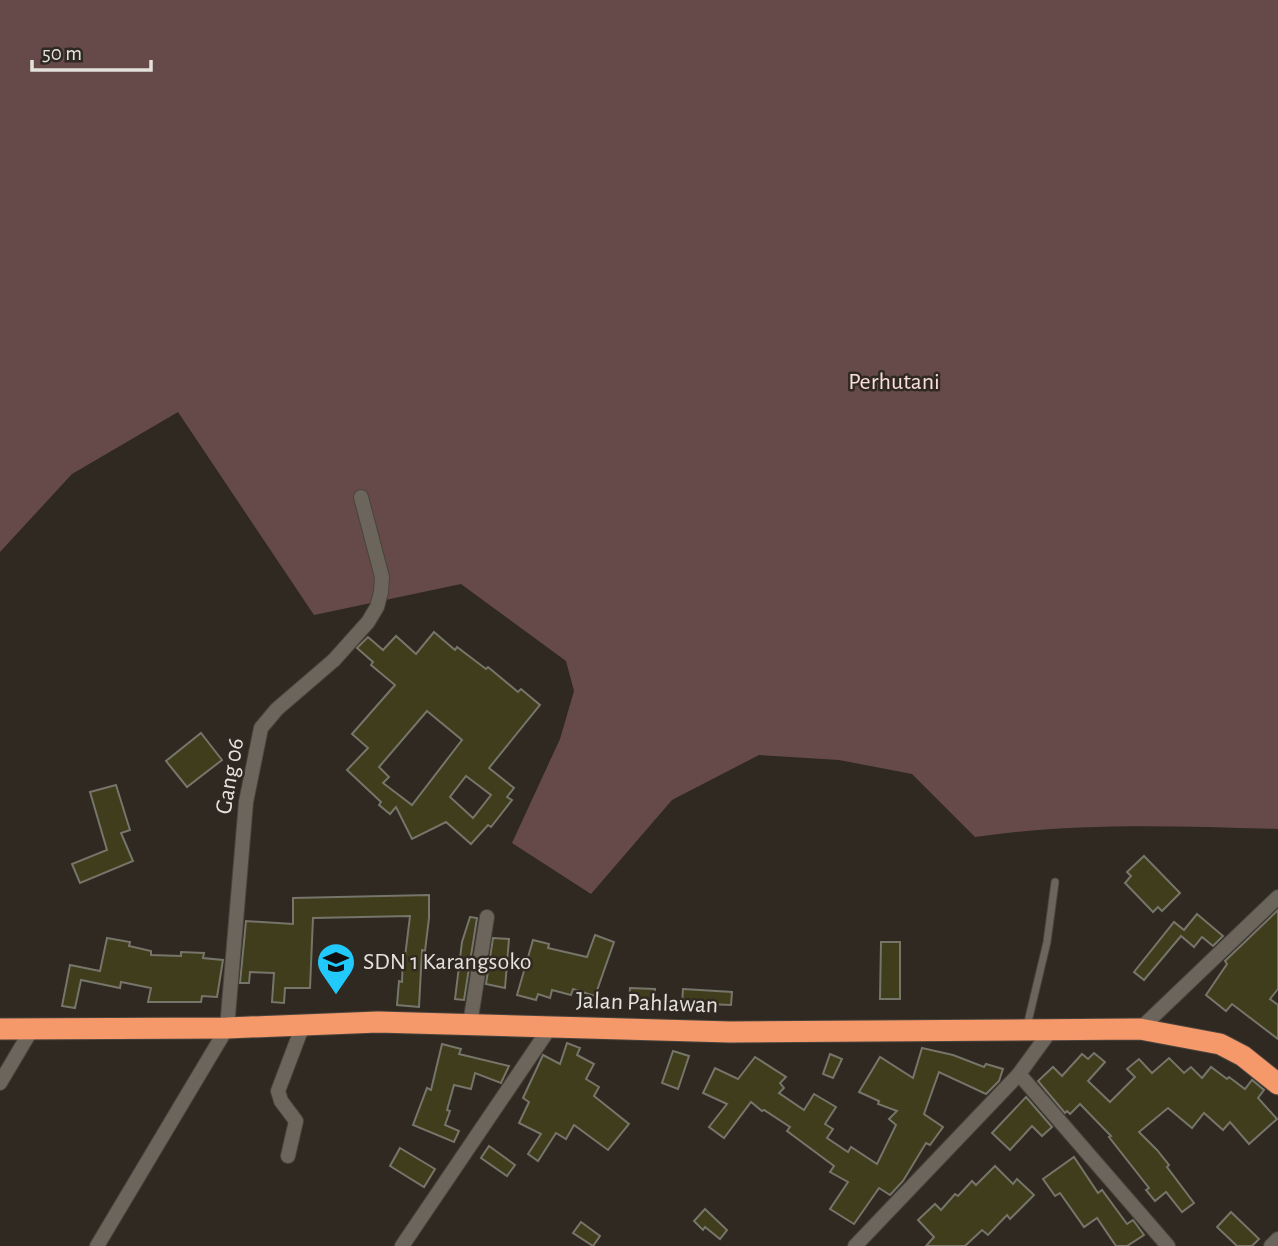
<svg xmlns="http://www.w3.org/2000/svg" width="1278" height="1246" font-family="'Alegreya Sans',sans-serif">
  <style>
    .green { fill: #664a4a }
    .building { fill: #3f3d1b; stroke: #75756a; stroke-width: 2; fill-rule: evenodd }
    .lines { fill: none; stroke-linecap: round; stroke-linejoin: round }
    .lane-casing { stroke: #48443d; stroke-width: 9 }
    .street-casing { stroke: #48443d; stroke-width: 16 }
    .highway-casing { stroke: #48443d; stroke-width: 23 }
    .lane { stroke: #6b655c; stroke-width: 7 }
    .street { stroke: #6b655c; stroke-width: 14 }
    .highway { stroke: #f5986a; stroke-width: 21 }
    .labels { text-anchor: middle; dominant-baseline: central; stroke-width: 5; stroke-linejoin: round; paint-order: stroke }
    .park-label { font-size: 24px; fill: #fadcdc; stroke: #2f2922 }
    .street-label { font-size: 24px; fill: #e5e2dd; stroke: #2f2922 }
    .poi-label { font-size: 24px; fill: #e5e2dd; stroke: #2f2922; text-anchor: start }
  </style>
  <rect width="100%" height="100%" fill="#2f2922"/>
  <!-- green -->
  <path class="green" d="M 0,0 L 1278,0 L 1278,829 C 1178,826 1075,822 975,837 L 912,774 L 839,760 L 759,755 L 672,800 L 591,894 L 512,843 L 560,739 L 574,691 L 566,661 L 461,584 L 314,615 L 178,412 L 72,474 L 0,552 Z"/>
  <!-- building -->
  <g class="building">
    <path d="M 434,632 L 455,650 L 457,647 L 486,669 L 488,667 L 518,692 L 521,689 L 540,705 L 489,768 L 514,788 L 507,797 L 512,800 L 491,827 L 488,825 L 471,844 L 446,822 L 412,839 L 396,807 L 390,814 L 379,805 L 381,802 L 347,770 L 368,748 L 352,734 L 395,685 L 371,665 L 373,662 L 357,648 L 368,637 L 383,650 L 396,636 L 416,654 ZM 427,711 L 462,740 L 412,805 L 383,783 L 389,777 L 379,767 ZM 466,776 L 491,795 L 473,818 L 450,797 Z"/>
    <path d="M 201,733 L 222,760 L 187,787 L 166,761 Z"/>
    <path d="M 116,785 L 130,830 L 121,833 L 133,861 L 80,883 L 72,864 L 107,850 L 90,792 Z"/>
    <path d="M 1144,856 L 1180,893 L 1162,911 L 1158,907 L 1153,912 L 1125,883 L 1131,876 L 1127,872 Z"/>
    <path d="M 429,895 L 429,918 L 425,951 L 422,950 L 419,1007 L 397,1005 L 399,981 L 402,982 L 403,957 L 405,957 L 410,916 L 313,918 L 310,988 L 285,988 L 284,1003 L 272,1002 L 274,973 L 250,972 L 249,983 L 240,983 L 246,921 L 293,924 L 293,898 Z"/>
    <path d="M 1278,910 L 1278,989 L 1270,999 L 1278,1005 L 1278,1039 L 1232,1004 L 1226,1011 L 1206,995 L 1227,964 L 1225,961 Z"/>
    <path d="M 1197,914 L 1223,936 L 1213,946 L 1202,937 L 1194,947 L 1181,936 L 1144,980 L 1134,972 L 1174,922 L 1184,930 Z"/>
    <path d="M 470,917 L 477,918 L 464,1000 L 455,999 L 462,942 Z"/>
    <path d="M 595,935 L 614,942 L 595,996 L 573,989 L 571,995 L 552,990 L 550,998 L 538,994 L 536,1000 L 517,995 L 533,940 L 549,944 L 548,948 L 587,957 Z"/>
    <path d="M 107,938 L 130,942 L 129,946 L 151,951 L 151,955 L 181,956 L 181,952 L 204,953 L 203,958 L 223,960 L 217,997 L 202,996 L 201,1002 L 148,1002 L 151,988 L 121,982 L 120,988 L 81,980 L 75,1008 L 62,1006 L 70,965 L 100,971 Z"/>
    <path d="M 493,938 L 509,939 L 505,988 L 486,984 Z"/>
    <path d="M 881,942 L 900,942 L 900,999 L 880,999 Z"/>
    <path d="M 630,988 L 655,989 L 654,1005 L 629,1004 Z"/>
    <path d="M 683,989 L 732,992 L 731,1005 L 682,1003 Z"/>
    <path d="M 567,1043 L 580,1048 L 577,1055 L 594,1064 L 586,1079 L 599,1087 L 594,1096 L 629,1124 L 608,1150 L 574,1125 L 566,1139 L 556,1133 L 538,1161 L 528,1154 L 541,1134 L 519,1123 L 529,1102 L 523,1098 L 543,1055 L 560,1064 Z"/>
    <path d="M 442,1044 L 461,1049 L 459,1054 L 509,1066 L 501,1083 L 475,1073 L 471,1089 L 454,1085 L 447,1110 L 450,1111 L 445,1125 L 459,1131 L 454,1142 L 413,1125 L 427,1088 L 431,1090 Z"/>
    <path d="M 922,1048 L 953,1055 L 984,1067 L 986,1064 L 1003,1069 L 999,1081 L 986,1094 L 939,1072 L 924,1114 L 943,1127 L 930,1145 L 926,1143 L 903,1181 L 890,1195 L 879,1188 L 854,1224 L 830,1209 L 848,1182 L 830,1172 L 834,1166 L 787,1131 L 790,1127 L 764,1110 L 762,1111 L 751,1102 L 724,1138 L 709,1127 L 727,1104 L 703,1093 L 715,1068 L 738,1079 L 755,1057 L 786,1077 L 780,1083 L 784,1088 L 779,1093 L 804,1110 L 814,1094 L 836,1107 L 825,1124 L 833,1129 L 827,1138 L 848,1152 L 851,1147 L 877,1164 L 896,1125 L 889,1119 L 897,1111 L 878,1104 L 879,1101 L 859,1092 L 880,1057 L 913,1078 Z"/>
    <path d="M 673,1051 L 689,1056 L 678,1089 L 662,1083 Z"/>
    <path d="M 1094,1053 L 1105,1062 L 1088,1081 L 1110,1102 L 1135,1077 L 1127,1069 L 1139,1059 L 1152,1073 L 1169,1058 L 1184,1073 L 1191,1067 L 1202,1078 L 1211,1067 L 1227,1079 L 1229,1077 L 1245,1089 L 1252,1080 L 1264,1090 L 1258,1098 L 1277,1119 L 1249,1144 L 1230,1122 L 1223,1130 L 1204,1113 L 1192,1128 L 1168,1108 L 1139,1132 L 1157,1150 L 1169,1165 L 1167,1167 L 1194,1203 L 1182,1212 L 1166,1192 L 1155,1201 L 1146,1190 L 1149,1188 L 1109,1137 L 1111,1136 L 1080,1104 L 1070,1114 L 1067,1111 L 1065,1113 L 1038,1081 L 1053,1067 L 1062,1076 L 1082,1054 L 1088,1059 Z"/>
    <path d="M 830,1054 L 842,1059 L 833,1078 L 823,1074 Z"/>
    <path d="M 1026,1097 L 1052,1127 L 1042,1136 L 1032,1126 L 1010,1150 L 992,1133 Z"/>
    <path d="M 489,1146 L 515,1165 L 507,1176 L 481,1158 Z"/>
    <path d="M 400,1148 L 435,1169 L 424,1187 L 390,1166 Z"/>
    <path d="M 1074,1157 L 1098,1193 L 1102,1190 L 1127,1224 L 1133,1220 L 1144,1235 L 1127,1246 L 1116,1246 L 1097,1218 L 1084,1227 L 1060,1193 L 1055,1196 L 1043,1179 Z"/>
    <path d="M 995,1166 L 1013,1184 L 1017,1179 L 1034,1195 L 1010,1219 L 1007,1215 L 988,1235 L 982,1230 L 965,1246 L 926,1246 L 934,1237 L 918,1220 L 935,1204 L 941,1210 L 955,1194 L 958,1196 L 972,1181 L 976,1185 Z"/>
    <path d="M 705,1209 L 727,1230 L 720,1239 L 705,1227 L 703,1230 L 694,1221 Z"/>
    <path d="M 1231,1212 L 1259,1239 L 1252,1246 L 1237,1246 L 1217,1227 Z"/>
    <path d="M 581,1222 L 600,1236 L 593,1246 L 573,1233 Z"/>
  </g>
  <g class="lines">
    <defs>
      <path id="lane" d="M 1027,1026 L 1047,942 L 1055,882"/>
      <g id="street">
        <path d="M 470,1024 L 487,917"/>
        <path d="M 1140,1029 L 1278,897"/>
        <path d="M 1019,1074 L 1168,1246"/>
        <path d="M 0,1083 L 32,1029"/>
        <path d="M 288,1156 L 296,1121 L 281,1101 L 278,1091 L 303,1025"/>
        <path d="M 97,1246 L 227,1028 L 246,802 L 261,728 L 277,709 L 334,660 L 368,622 L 377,607 L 381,592 L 382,577 L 361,497"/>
        <path d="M 402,1246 L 551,1026"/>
        <path d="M 855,1246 L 1019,1074 L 1051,1030"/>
        <path d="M 1271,1246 L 1278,1239"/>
      </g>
      <path id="highway" d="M 0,1029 L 227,1028 L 378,1022 L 730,1032 L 1140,1029 L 1220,1044 L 1243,1056 L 1278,1084"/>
    </defs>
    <!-- lane casing -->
    <use href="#lane" class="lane-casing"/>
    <!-- street casing -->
    <use href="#street" class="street-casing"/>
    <!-- highway casing -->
    <use href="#highway" class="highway-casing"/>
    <!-- lane -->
    <use href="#lane" class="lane"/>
    <!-- street -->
    <use href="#street" class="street"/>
    <!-- highway -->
    <use href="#highway" class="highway"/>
  </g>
  <!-- icons -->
  <defs>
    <symbol id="school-pin" viewBox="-11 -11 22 30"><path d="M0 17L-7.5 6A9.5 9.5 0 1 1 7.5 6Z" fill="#22c9fd" stroke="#2f2922"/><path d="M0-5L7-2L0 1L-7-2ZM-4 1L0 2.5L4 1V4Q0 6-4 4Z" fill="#111"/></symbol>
  </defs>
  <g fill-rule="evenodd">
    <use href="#school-pin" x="314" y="940" width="44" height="60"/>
  </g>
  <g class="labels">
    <!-- park labels -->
    <g class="park-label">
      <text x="894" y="382">Perhutani</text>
    </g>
    <!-- street labels -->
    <g class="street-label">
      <text transform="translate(230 776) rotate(-80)">Gang 06</text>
      <text transform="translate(647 1003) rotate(2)">Jalan Pahlawan</text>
    </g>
    <!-- poi labels -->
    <g class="poi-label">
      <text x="363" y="962">SDN 1 Karangsoko</text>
    </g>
  </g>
  <!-- scale -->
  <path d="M32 60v10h119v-10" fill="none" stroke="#e5e2dd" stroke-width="3.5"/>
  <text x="42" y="60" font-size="21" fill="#e5e2dd" stroke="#2f2922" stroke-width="5" paint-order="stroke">50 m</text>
</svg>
